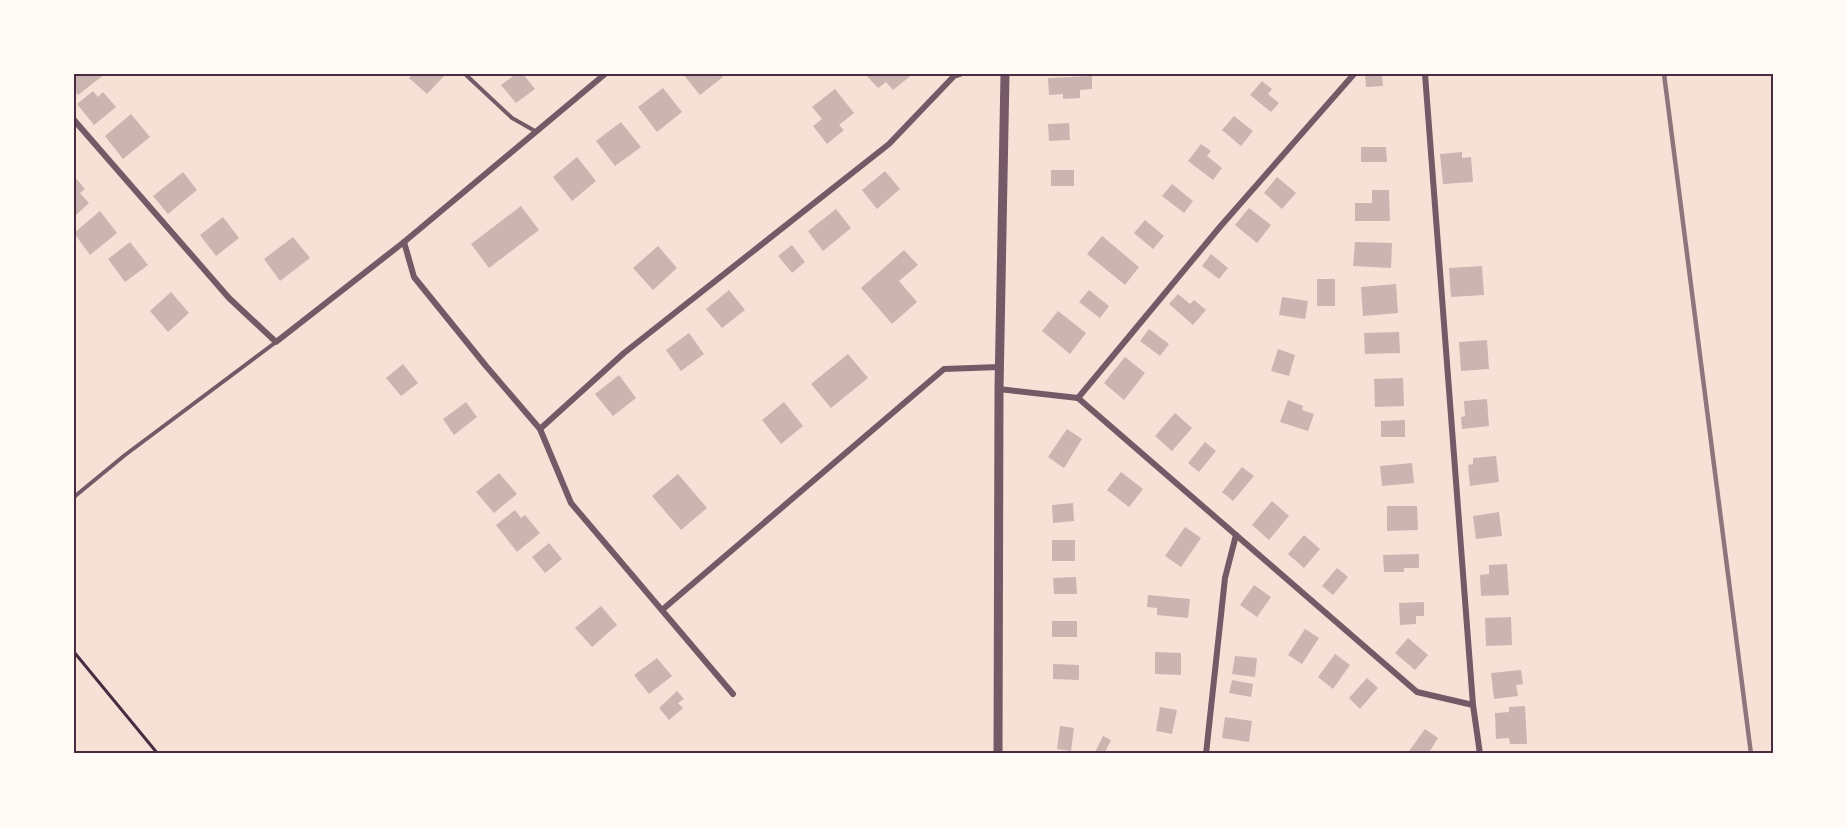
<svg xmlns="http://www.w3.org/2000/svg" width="1847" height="827" font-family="Raleway,sans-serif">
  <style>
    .building { fill: #ccb4b1 }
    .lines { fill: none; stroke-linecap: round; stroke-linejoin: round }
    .path { stroke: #4a2c40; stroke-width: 3 }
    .service { stroke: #755966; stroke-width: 4 }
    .minor { stroke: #755966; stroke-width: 6 }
    .tertiary { stroke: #755966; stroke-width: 9 }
    .rail { stroke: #8f747c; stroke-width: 4.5 }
    .neatline { fill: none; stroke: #4a2c40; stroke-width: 2 }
  </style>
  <rect width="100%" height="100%" fill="#f7e1d7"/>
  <!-- building -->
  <g class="building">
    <path d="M 74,74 L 105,74 L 78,95 L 74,89 Z"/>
    <path d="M 413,74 L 446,74 L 427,94 L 409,78 Z"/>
    <path d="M 516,74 L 523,74 L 535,89 L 516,103 L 501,85 Z"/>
    <path d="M 683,74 L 721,74 L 723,77 L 700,95 Z"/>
    <path d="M 865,74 L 913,74 L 893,90 L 886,82 L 878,88 Z"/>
    <path d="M 1365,74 L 1382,74 L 1383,86 L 1366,87 Z"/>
    <path d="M 1092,76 L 1092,89 L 1080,90 L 1080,98 L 1063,99 L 1063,94 L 1049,95 L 1048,78 Z"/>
    <path d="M 1262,81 L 1272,89 L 1268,94 L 1279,103 L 1271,112 L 1250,95 Z"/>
    <path d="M 663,88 L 682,112 L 657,132 L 638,107 Z"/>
    <path d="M 835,89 L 854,113 L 839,125 L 844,130 L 827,144 L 813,126 L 822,119 L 812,107 Z"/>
    <path d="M 93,91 L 98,97 L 103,92 L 116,107 L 94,125 L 77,104 Z"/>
    <path d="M 131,114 L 150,137 L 123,159 L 105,136 Z"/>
    <path d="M 1234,116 L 1253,131 L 1241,146 L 1222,130 Z"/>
    <path d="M 621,122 L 641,147 L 615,166 L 596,141 Z"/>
    <path d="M 1069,123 L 1070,140 L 1049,141 L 1048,124 Z"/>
    <path d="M 1201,144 L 1211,151 L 1207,156 L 1222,168 L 1213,180 L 1188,161 Z"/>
    <path d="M 1361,147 L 1386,147 L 1387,162 L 1361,162 Z"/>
    <path d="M 1462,152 L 1462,158 L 1471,157 L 1473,182 L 1443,184 L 1440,154 Z"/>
    <path d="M 577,157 L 596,181 L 572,201 L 553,177 Z"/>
    <rect x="1051" y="170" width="23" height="16"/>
    <path d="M 885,171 L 900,189 L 877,209 L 862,190 Z"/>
    <path d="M 183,172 L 197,190 L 168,214 L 153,196 Z"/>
    <path d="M 74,176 L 85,189 L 80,193 L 89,203 L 74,217 Z"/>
    <path d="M 1277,177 L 1296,193 L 1282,209 L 1264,193 Z"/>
    <path d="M 1172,184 L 1193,201 L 1184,213 L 1162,196 Z"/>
    <path d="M 1372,190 L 1389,190 L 1390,221 L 1355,221 L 1355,203 L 1372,203 Z"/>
    <path d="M 521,206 L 539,230 L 489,268 L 471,244 Z"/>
    <path d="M 1249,208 L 1271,225 L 1257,243 L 1235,225 Z"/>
    <path d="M 836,209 L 851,228 L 823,251 L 808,231 Z"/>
    <path d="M 100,211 L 117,233 L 90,255 L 74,233 Z"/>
    <path d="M 223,217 L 239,238 L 216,256 L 200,235 Z"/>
    <path d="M 1145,220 L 1164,236 L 1153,249 L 1134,233 Z"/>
    <path d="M 1102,236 L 1139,267 L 1125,285 L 1087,254 Z"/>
    <path d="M 293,237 L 310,258 L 280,281 L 264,259 Z"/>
    <path d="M 130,242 L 148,265 L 125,282 L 108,259 Z"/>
    <path d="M 1355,242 L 1392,243 L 1391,268 L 1353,266 Z"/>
    <path d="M 792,245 L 805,262 L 792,273 L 778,256 Z"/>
    <path d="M 658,246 L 677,268 L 653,290 L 633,268 Z"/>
    <path d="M 904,250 L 918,265 L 899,281 L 917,302 L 892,324 L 861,288 Z"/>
    <path d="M 1211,254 L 1228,268 L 1219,279 L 1202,266 Z"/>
    <path d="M 1482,266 L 1484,295 L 1451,297 L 1449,268 Z"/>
    <rect x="1317" y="279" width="18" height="27"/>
    <path d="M 1396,284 L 1398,313 L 1363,316 L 1361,287 Z"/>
    <path d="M 729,290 L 745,310 L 722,328 L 706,309 Z"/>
    <path d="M 1089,290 L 1109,306 L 1100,318 L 1079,302 Z"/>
    <path d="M 171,292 L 189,313 L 168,332 L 150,311 Z"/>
    <path d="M 1178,294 L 1190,304 L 1194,300 L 1206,310 L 1193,325 L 1169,304 Z"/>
    <path d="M 1282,297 L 1308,301 L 1305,319 L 1279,315 Z"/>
    <path d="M 1058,311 L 1086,333 L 1070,354 L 1042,331 Z"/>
    <path d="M 1149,329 L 1169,344 L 1160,356 L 1140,341 Z"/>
    <path d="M 1399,332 L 1400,353 L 1365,354 L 1364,333 Z"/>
    <path d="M 689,333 L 704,354 L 681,371 L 666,350 Z"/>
    <path d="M 1487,340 L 1489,369 L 1461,371 L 1459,342 Z"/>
    <path d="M 1278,349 L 1295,355 L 1289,376 L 1271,371 Z"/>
    <path d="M 848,354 L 868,378 L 831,408 L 811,384 Z"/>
    <path d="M 1125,357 L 1145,373 L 1124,400 L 1104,383 Z"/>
    <path d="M 403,364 L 418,383 L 401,396 L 386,378 Z"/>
    <path d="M 619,375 L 636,398 L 613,416 L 595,394 Z"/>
    <path d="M 1403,378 L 1404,406 L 1375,407 L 1374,379 Z"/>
    <path d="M 1487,399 L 1489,426 L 1462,429 L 1461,417 L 1465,416 L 1464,401 Z"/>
    <path d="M 1288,400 L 1303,406 L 1302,410 L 1314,414 L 1308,431 L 1280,422 Z"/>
    <path d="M 466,402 L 477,417 L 454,435 L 443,419 Z"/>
    <path d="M 784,402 L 803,426 L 781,444 L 762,420 Z"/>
    <path d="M 1175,413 L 1192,428 L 1172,451 L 1155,436 Z"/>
    <path d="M 1405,420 L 1405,437 L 1381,437 L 1381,421 Z"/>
    <path d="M 1067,429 L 1082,439 L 1064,468 L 1048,457 Z"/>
    <path d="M 1205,442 L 1216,451 L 1199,472 L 1188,463 Z"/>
    <path d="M 1496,456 L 1499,482 L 1470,486 L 1468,465 L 1473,464 L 1473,458 Z"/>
    <path d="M 1412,463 L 1414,483 L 1382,486 L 1380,466 Z"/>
    <path d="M 1242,467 L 1254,476 L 1233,501 L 1222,492 Z"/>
    <path d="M 1121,472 L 1143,489 L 1129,507 L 1107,490 Z"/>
    <path d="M 499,473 L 517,494 L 494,513 L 476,492 Z"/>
    <path d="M 678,474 L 707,508 L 681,530 L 652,496 Z"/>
    <path d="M 1272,501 L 1289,516 L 1269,540 L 1252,525 Z"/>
    <path d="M 1073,503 L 1074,521 L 1053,523 L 1052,505 Z"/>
    <path d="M 1387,506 L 1417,506 L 1418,530 L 1387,531 Z"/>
    <path d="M 515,510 L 521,518 L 525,515 L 540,533 L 517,552 L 496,525 Z"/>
    <path d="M 1499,512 L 1502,536 L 1476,539 L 1473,516 Z"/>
    <path d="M 1185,527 L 1201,538 L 1181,567 L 1165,556 Z"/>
    <path d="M 1304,535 L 1320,549 L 1304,568 L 1288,554 Z"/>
    <rect x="1052" y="540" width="23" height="21"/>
    <path d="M 549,543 L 562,559 L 545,573 L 532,557 Z"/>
    <path d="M 1419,554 L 1419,568 L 1404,568 L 1404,572 L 1384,572 L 1383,555 Z"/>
    <path d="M 1507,564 L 1509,595 L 1481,596 L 1480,575 L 1489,574 L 1489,565 Z"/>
    <path d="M 1337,568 L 1348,577 L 1333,595 L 1322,586 Z"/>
    <path d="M 1076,577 L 1077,594 L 1054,594 L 1053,578 Z"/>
    <path d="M 1254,585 L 1271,597 L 1257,617 L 1240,605 Z"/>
    <path d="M 1148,595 L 1190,599 L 1188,618 L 1157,615 L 1157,608 L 1147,607 Z"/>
    <path d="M 1424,602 L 1424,616 L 1416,616 L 1416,624 L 1400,625 L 1399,603 Z"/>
    <path d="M 601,606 L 617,625 L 592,647 L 575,628 Z"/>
    <path d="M 1511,617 L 1512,645 L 1486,646 L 1485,618 Z"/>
    <rect x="1052" y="621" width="25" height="16"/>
    <path d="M 1305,629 L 1319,638 L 1302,664 L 1288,655 Z"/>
    <path d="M 1408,638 L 1428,655 L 1415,670 L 1395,653 Z"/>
    <path d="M 1155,652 L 1181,653 L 1181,675 L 1155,674 Z"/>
    <path d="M 1335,654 L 1350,665 L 1333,689 L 1318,677 Z"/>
    <path d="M 1235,656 L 1257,658 L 1255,677 L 1232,674 Z"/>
    <path d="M 657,658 L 672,676 L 649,694 L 634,675 Z"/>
    <path d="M 1053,664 L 1079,665 L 1079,680 L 1053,679 Z"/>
    <path d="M 1521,670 L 1523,684 L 1516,685 L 1518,696 L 1494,699 L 1491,673 Z"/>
    <path d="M 1367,678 L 1378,688 L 1360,709 L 1349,698 Z"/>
    <path d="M 1232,680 L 1253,684 L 1251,697 L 1229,693 Z"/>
    <path d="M 677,691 L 684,699 L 678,703 L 683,708 L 669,720 L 659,708 Z"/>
    <path d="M 1525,706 L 1527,744 L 1510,744 L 1509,738 L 1496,739 L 1495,713 L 1509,712 L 1509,707 Z"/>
    <path d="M 1160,707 L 1177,710 L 1172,734 L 1156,731 Z"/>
    <path d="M 1225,717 L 1252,721 L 1249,742 L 1222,738 Z"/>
    <path d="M 1060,726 L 1074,728 L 1071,751 L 1057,749 Z"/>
    <path d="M 1425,729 L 1438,738 L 1428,754 L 1407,754 Z"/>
    <path d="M 1103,736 L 1111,740 L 1105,752 L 1108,754 L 1094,754 Z"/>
  </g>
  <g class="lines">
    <!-- path -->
    <path class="path" d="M 74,652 L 158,754"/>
    <!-- service -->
    <g class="service">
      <path d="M 465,74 L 512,118 L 535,131"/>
      <path d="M 74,497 L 125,455 L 276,342"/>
    </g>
    <!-- minor -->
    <g class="minor">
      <path d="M 1425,74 L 1473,705 L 1480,754"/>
      <path d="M 74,120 L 229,298 L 276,342 L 404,242 L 605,74"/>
      <path d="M 404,242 L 414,277 L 486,366 L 540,429 L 571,503 L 733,694"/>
      <path d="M 999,389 L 1078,398"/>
      <path d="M 1078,398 L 1417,692 L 1473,705"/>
      <path d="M 1078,398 L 1219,228 L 1354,74"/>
      <path d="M 540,429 L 624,353 L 889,144 L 954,76 L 960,74"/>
      <path d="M 662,610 L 944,369 L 999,367"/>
      <path d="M 1206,754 L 1225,578 L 1236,535"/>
    </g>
    <!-- tertiary -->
    <path class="tertiary" d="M 998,754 L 999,389 L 1005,74"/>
    <!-- rail -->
    <path class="rail" d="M 1664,74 L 1751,754"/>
  </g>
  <!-- border -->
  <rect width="1847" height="827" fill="none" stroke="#fffaf5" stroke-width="150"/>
  <rect x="75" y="75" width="1697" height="677" class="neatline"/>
</svg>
